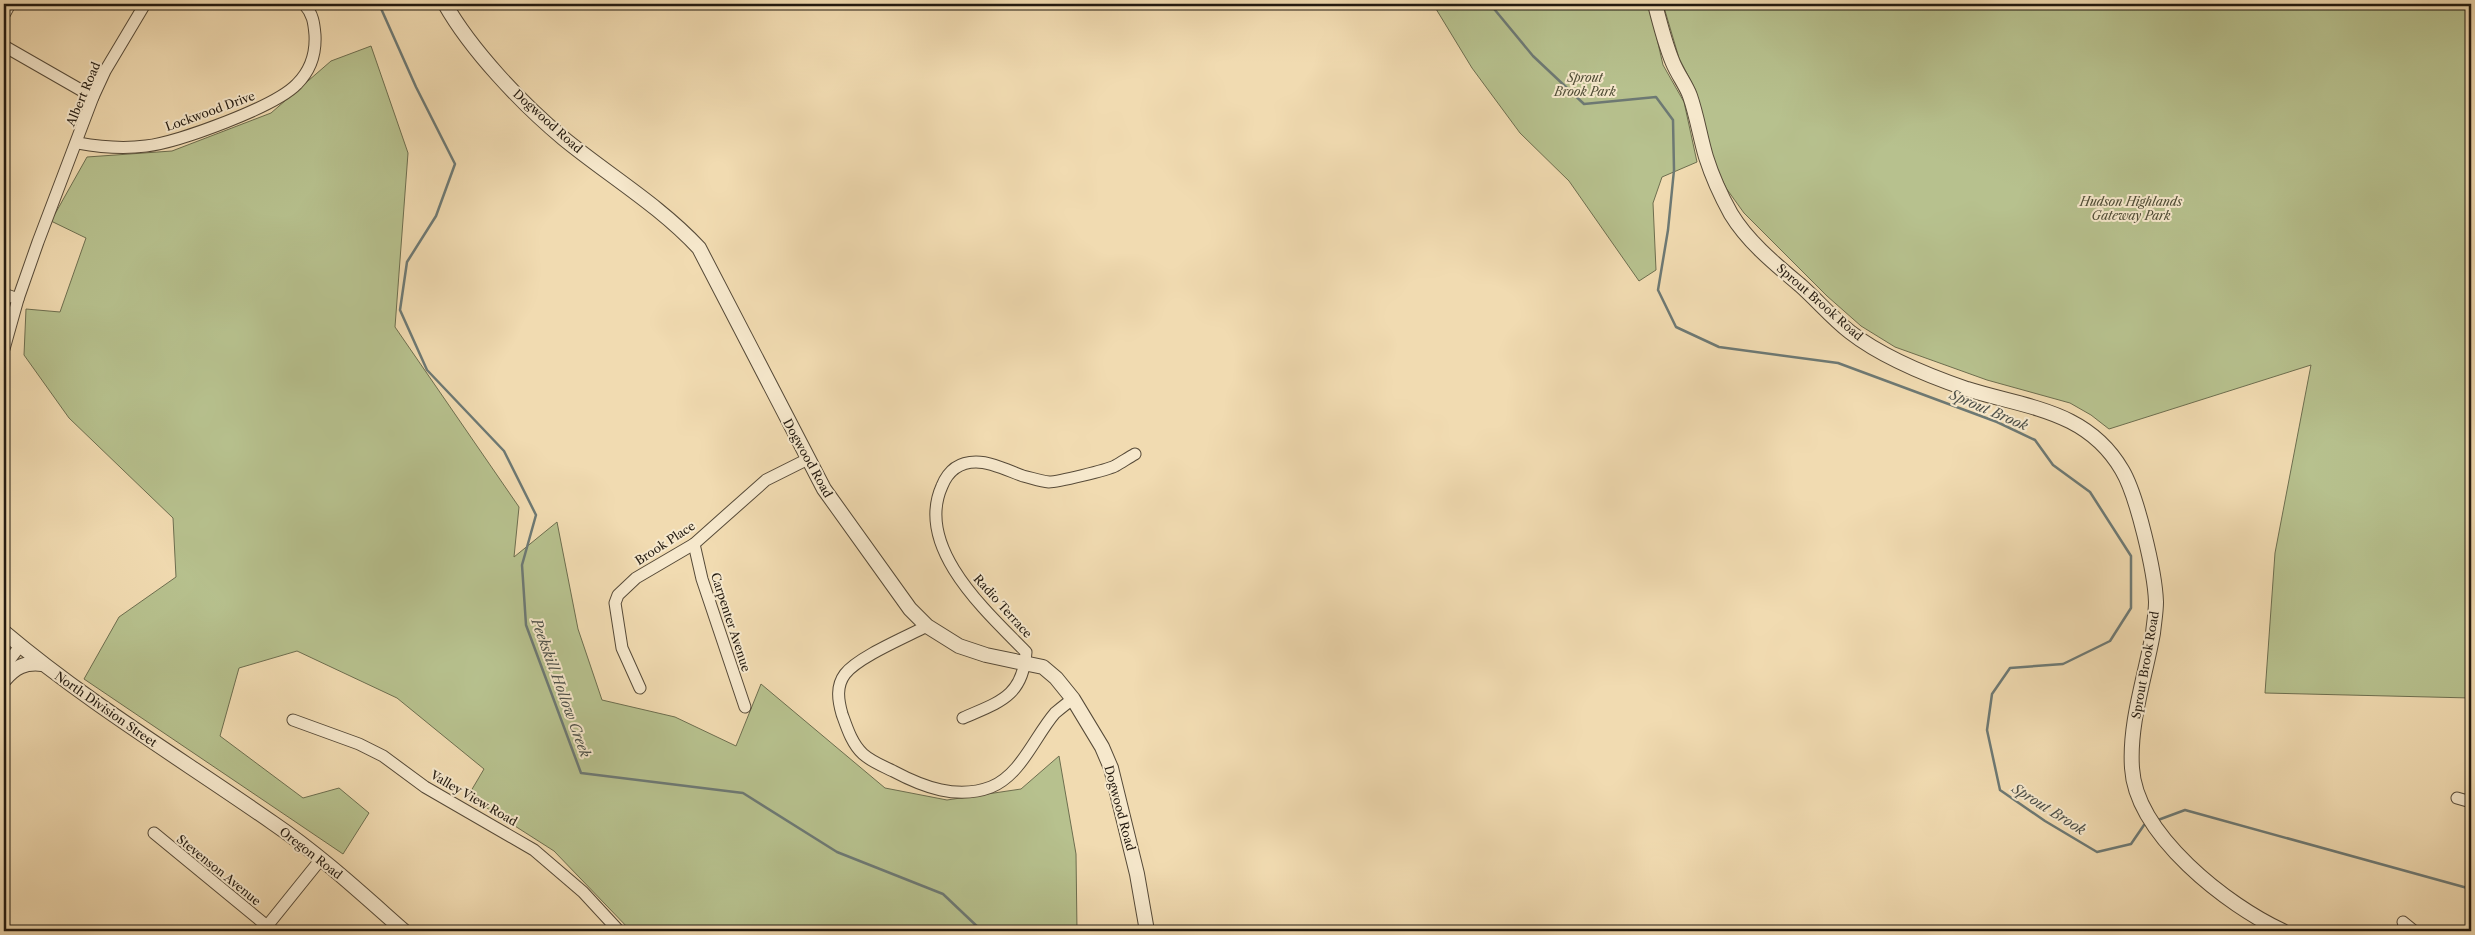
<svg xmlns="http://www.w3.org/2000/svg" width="2475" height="935" font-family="'Libre Caslon Text',serif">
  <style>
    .green { fill: #b7c18e; stroke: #6d6e4f }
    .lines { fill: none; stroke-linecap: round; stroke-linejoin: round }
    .stream { stroke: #6d7974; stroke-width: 2.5 }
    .minor-casing { stroke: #564a38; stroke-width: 13 }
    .tertiary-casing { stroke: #564a38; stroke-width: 16 }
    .minor { stroke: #f6e8cc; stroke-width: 11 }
    .tertiary { stroke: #f6e8cc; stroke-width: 14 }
    .labels { text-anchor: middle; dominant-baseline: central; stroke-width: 4; stroke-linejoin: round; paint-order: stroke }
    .park-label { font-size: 12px; font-style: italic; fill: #4f4c36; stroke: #f6e8cc }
    .street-label { font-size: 12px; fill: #231a10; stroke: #f6e8cc }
    .water-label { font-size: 14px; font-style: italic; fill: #4e514a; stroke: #f6e8cc }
  </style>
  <rect width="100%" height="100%" fill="#f1dbb1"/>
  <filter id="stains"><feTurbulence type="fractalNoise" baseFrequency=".004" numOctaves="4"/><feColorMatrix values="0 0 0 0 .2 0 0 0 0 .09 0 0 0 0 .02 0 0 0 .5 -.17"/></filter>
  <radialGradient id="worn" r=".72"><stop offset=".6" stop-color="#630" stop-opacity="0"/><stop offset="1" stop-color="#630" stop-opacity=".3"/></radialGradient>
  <!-- green -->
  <g class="green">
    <path d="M 1433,4 L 1649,4 L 1663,65 L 1684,102 L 1697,162 L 1662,177 L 1653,203 L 1656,270 L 1639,281 L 1569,181 L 1520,133 L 1472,68 Z"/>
    <path d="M 1663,4 L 2471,4 L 2471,698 L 2265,693 L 2275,553 L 2311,365 L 2109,429 L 2091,415 L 2070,403 L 1987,380 L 1895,347 L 1861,326 L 1827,296 L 1744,213 L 1726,188 L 1712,158 L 1695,89 L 1679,58 Z"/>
    <path d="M 371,46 L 408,153 L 395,327 L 519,507 L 514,557 L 557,522 L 578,629 L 602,700 L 675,717 L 736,746 L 761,684 L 885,788 L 947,800 L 1021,789 L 1059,756 L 1076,854 L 1077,931 L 631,931 L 554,851 L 468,796 L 484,769 L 397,698 L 297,651 L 239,668 L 220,736 L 303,798 L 339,788 L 369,813 L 343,854 L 84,679 L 119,617 L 176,577 L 173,518 L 69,418 L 24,355 L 26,309 L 60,312 L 86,238 L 51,221 L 87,157 L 172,151 L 271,113 L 331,61 Z"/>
  </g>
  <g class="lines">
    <!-- stream -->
    <g class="stream">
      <path d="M 379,4 L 416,87 L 455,164 L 436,216 L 407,262 L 400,310 L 427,370 L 504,451 L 536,515 L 522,565 L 526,625 L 581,773 L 743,793 L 837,852 L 943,894 L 982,931"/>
      <path d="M 1490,4 L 1533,56 L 1584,104 L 1656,97 L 1673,120 L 1674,170 L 1668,230 L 1658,290 L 1676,327 L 1719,347 L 1838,363 L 1997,422 L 2035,440 L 2053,465 L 2090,492 L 2131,556 L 2131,608 L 2110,641 L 2063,664 L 2010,668 L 1992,694 L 1987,730 L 2000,790 L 2045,821 L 2097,852 L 2131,844 L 2144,825 L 2148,824"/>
      <path d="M 2158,820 L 2185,810 L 2471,889"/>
    </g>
    <defs>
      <g id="minor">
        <path d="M 4,15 L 10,4"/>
        <path d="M 4,46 L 93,97"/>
        <path d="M 78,143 C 100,147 123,149 146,146 C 179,142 275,107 297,84 C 310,71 316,54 315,35 C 314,23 313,14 304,4"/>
        <path d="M 4,294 L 18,299"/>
        <path d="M 4,349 L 18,299 L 38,242 L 93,97 L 105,71 L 145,4"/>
        <path d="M 694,544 L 702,579 L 745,707"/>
        <path d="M 927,626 C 906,637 858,657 845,674 C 836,686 838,700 842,714 C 847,728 852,744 863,754 C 872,762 883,766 893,771 C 923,787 957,800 991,787 C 1021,775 1035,736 1055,713 C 1061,708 1067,703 1073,699"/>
        <path d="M 4,674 L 8,662 L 20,646"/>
        <path d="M 640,688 L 622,648 L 615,603 L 618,595 L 636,578 L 694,544 L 766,480 L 808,459"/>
        <path d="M 963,718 C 999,702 1023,697 1026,652 C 988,613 914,548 942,486 C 948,471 959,462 976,462 C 992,462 1009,471 1023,476 C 1032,478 1040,481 1049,482 C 1058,482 1107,470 1115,466 C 1122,462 1128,458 1135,454"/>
        <path d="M 293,720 L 359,744 L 383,756 L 425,787 L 534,850 L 583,892 L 619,931"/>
        <path d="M 2457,798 L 2471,802"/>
        <path d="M 154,833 L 267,926"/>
        <path d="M 2403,922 L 2414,931"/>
        <path d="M 263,931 L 321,859"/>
      </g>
      <g id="tertiary">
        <path d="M 445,4 C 471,50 522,104 563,138 C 608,175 659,205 699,248 L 824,489 L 910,609 L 927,626 L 959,646 L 986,655 L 1043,667 L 1056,678 L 1073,699 L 1102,747 L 1111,768 L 1137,874 L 1147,931"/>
        <path d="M 1655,4 C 1660,24 1665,44 1673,63 C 1678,75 1686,85 1690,96 C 1697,116 1700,137 1706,157 C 1712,176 1721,196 1731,214 C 1748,242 1775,264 1800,285 C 1817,300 1832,318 1850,332 C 1882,357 1929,376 1967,389 C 2027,408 2087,410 2122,470 C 2137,495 2155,572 2156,602 C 2156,612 2154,623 2153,633 C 2145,678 2129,723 2132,768 C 2136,835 2228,906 2283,931"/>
        <path d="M 4,632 C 88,703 183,760 273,823 C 320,855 362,894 404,931"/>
        <path d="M 4,680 C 15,667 25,662 42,664"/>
      </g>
    </defs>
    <!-- minor casing -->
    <use href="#minor" class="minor-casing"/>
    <!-- tertiary casing -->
    <use href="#tertiary" class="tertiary-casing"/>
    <!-- minor -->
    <use href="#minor" class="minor"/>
    <!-- tertiary -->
    <use href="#tertiary" class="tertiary"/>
  </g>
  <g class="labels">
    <!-- park labels -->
    <g class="park-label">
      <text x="1585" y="77">Sprout<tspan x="1585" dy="14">Brook Park</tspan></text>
      <text x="2131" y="201">Hudson Highlands<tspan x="2131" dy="14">Gateway Park</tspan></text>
    </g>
    <!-- street labels -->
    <g class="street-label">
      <text transform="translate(83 94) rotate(-67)">Albert Road</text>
      <text transform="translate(210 111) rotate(-20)">Lockwood Drive</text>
      <text transform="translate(548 121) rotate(42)">Dogwood Road</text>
      <text transform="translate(1820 302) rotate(41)">Sprout Brook Road</text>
      <text transform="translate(808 458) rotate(61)">Dogwood Road</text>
      <text transform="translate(665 543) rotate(-33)">Brook Place</text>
      <text transform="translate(1003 606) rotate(48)">Radio Terrace</text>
      <text transform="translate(731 622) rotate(72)">Carpenter Avenue</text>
      <text transform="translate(2145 665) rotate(-80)">Sprout Brook Road</text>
      <text transform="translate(106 709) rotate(35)">North Division Street</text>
      <text transform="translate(474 798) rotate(30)">Valley View Road</text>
      <text transform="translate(1120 808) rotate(75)">Dogwood Road</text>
      <text transform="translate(311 853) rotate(38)">Oregon Road</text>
      <text transform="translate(219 870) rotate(39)">Stevenson Avenue</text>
    </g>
    <!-- water labels -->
    <g class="water-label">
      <text transform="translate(1989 410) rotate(23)">Sprout Brook</text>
      <text transform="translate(561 688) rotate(70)">Peekskill Hollow Creek</text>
      <text transform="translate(2049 809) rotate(32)">Sprout Brook</text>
    </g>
  </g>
  <!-- margin -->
  <rect width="2475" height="935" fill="none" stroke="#f1dbb1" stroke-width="20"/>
  <rect x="5" y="5" width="2465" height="925" fill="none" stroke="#231a10" stroke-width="2.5"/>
  <rect x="10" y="10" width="2455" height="915" fill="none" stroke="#231a10"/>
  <rect width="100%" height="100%" filter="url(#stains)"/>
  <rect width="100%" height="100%" fill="url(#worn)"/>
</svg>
